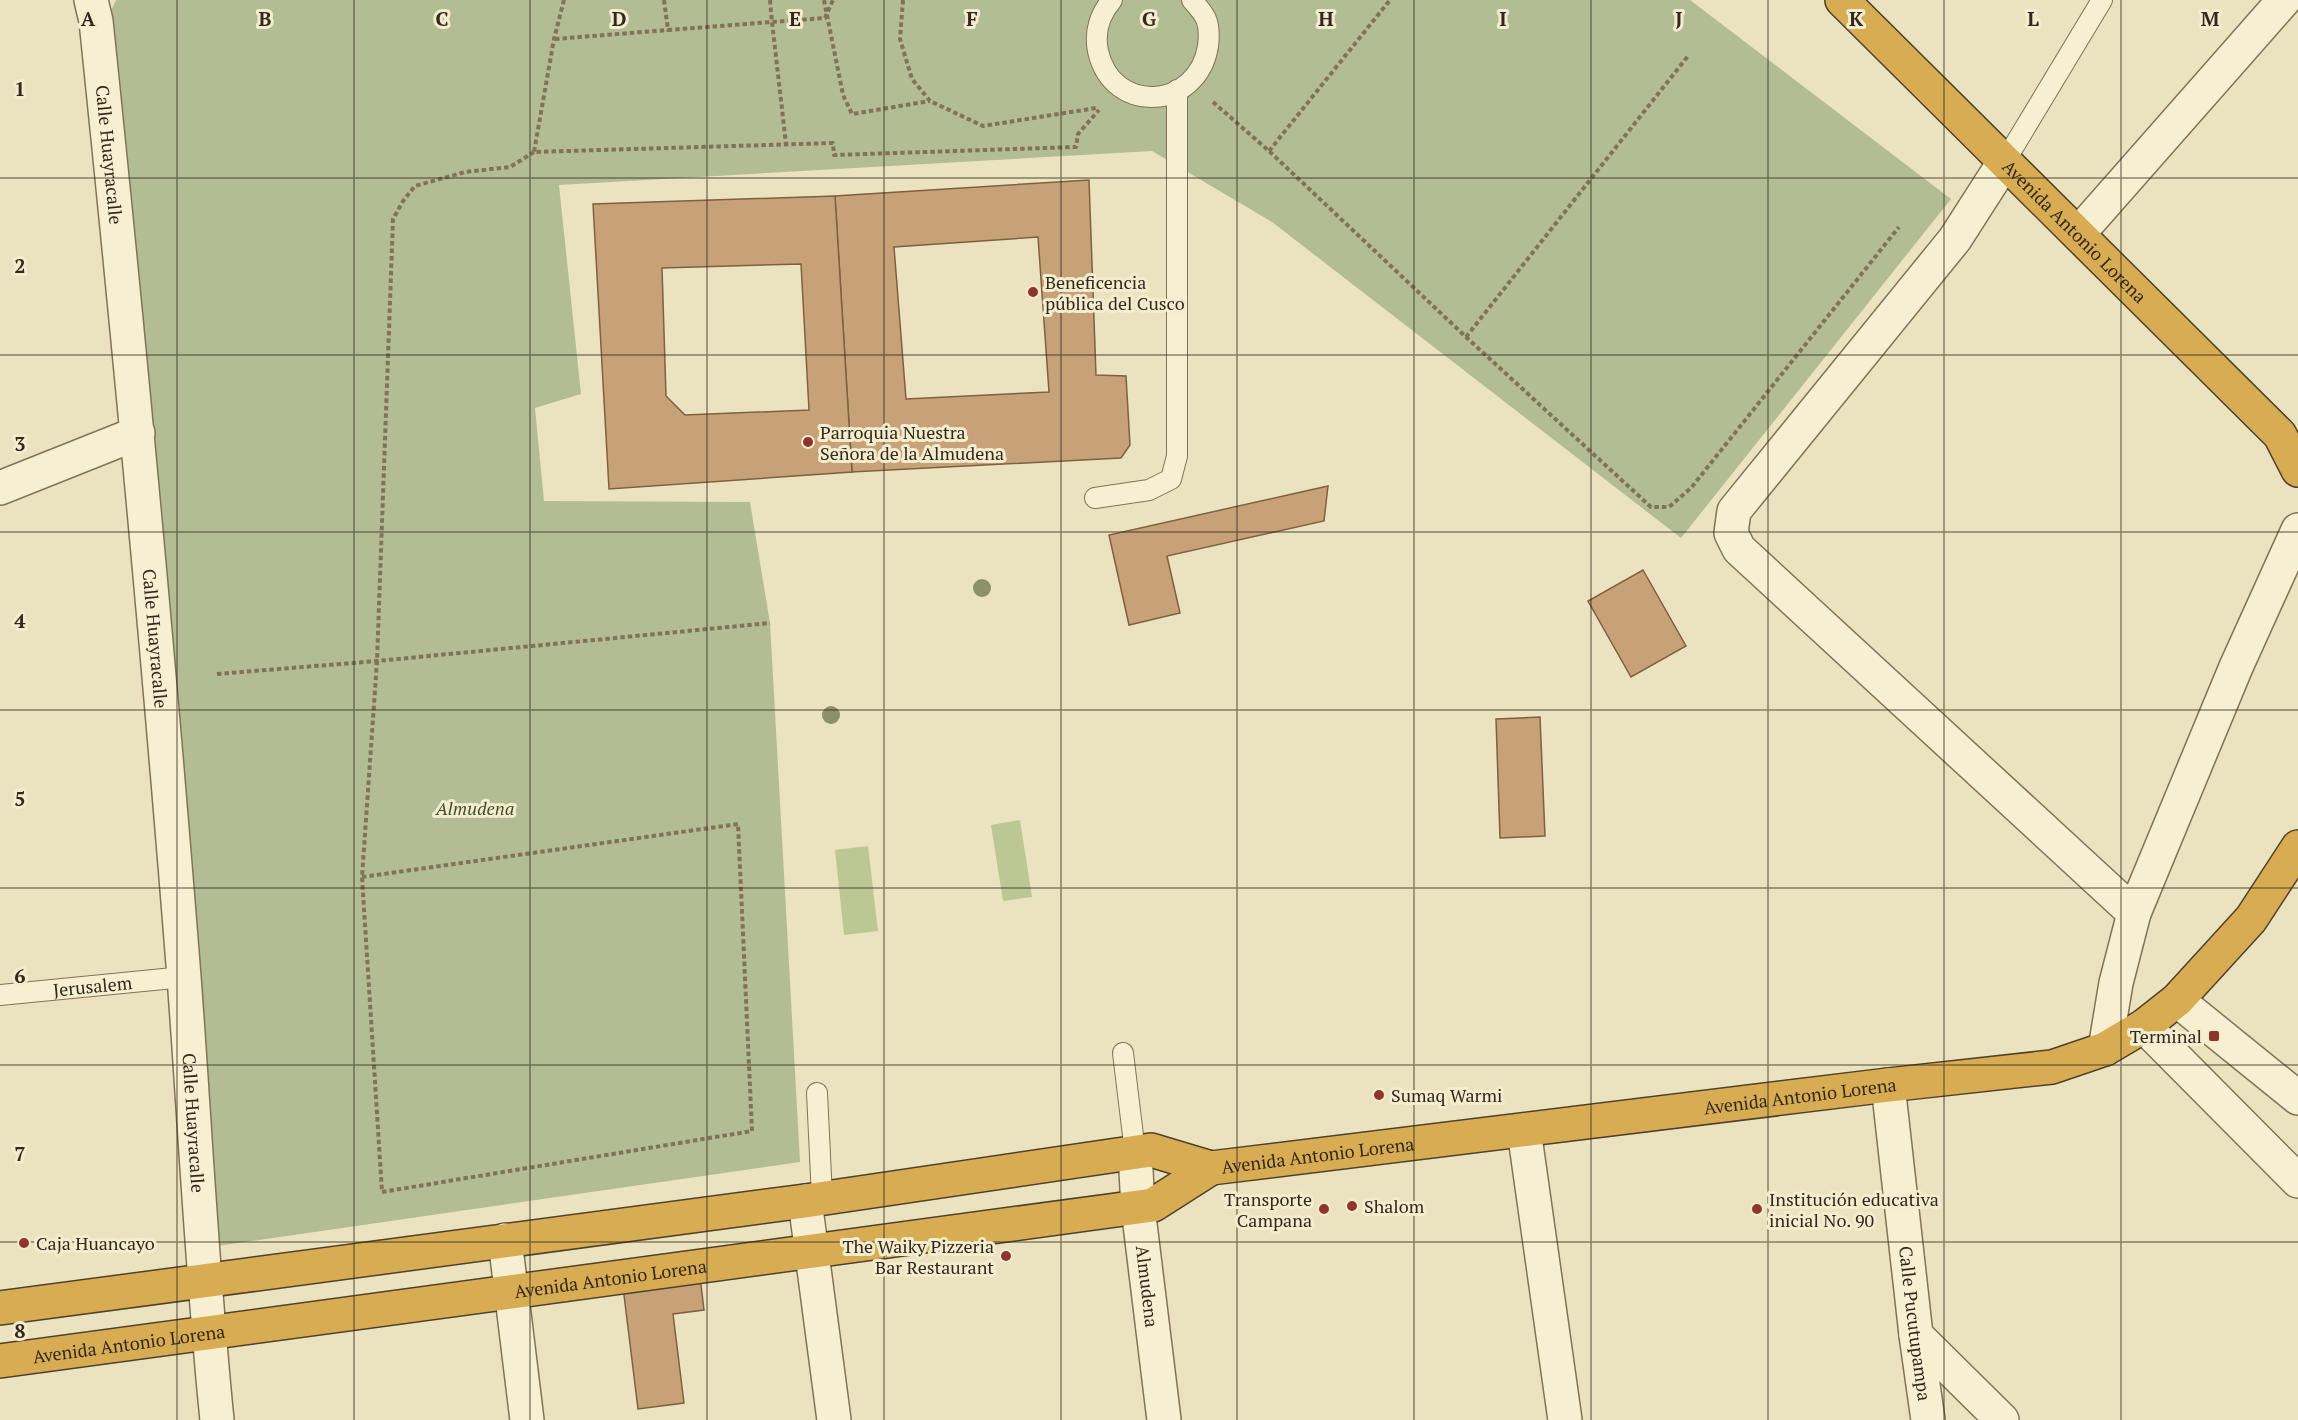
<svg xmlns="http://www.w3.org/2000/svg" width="2298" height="1420" font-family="'PT Serif',serif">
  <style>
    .green { fill: #bcc894 }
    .cemetery { fill: #b3bd93 }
    .building { fill: #c7a177; stroke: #806040; stroke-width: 1.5; fill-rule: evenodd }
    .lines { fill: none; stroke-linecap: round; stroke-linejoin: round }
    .lane-casing { stroke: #827358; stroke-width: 22 }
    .street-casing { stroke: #827358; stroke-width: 36 }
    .highway-casing { stroke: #50412d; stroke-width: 36 }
    .path { stroke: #827358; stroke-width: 4; stroke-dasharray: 4.5 3; stroke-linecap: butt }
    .lane { stroke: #f6efd1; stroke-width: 20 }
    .street { stroke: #f6efd1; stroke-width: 33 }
    .highway { stroke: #d7ac53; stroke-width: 33 }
    .tree { fill: #8c916a }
    .grid { fill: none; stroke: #32291c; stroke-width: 1.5; stroke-opacity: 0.55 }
    .poi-dot { fill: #8e362c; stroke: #f3ecce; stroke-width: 2 }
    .labels { text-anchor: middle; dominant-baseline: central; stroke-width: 6; stroke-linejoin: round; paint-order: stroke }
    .street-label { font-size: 18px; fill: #32291c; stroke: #f3ecce }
    .poi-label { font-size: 18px; fill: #32291c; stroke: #f3ecce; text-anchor: start }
    .park-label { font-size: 18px; font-style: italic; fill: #3f4e24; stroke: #f3ecce }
    .grid-label { font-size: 20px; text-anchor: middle; font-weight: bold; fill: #32291c; stroke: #f3ecce; stroke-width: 6; stroke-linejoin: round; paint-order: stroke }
  </style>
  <rect width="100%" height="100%" fill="#ebe3bf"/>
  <!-- green -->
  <g class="green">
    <path d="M 1020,820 L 1032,897 L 1003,901 L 991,825 Z"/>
    <path d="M 868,846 L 878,931 L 844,935 L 835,850 Z"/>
  </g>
  <!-- cemetery -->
  <path class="cemetery" d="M 116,0 L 1690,0 L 1951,199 L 1681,538 L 1272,222 L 1152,151 L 559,185 L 581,394 L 535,408 L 544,501 L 750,502 L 770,623 L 800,1162 L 203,1248 L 104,25 Z"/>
  <!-- building -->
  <g class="building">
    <path d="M 1089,180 L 1096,375 L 1126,376 L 1130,445 L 1121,458 L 852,472 L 835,196 ZM 1038,237 L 1049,392 L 906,399 L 894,247 Z"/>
    <path d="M 835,196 L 852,472 L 609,489 L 593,204 ZM 801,264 L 809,410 L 685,415 L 666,396 L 662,268 Z"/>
    <path d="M 1328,486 L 1324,521 L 1167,556 L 1180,613 L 1129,625 L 1109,535 Z"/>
    <path d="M 1643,570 L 1686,646 L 1631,677 L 1588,601 Z"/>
    <path d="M 1540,717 L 1545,836 L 1500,838 L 1496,719 Z"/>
    <path d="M 700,1277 L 704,1310 L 673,1314 L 684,1403 L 638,1409 L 623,1287 Z"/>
  </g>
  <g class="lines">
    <defs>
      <g id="lane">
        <path d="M 1112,0 C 1100,14 1094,32 1098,51 C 1112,116 1198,110 1208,46 C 1209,38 1209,26 1206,19 C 1203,12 1197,6 1192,0"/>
        <path d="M 2005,161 L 2102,0"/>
        <path d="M 1095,498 L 1149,490 L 1171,479 L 1177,456 L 1177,90"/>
        <path id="s1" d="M 0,995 L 184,977"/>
        <path d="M 1123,1053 L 1135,1152"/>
        <path d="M 817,1093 L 822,1197"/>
      </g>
      <g id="street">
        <path id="s2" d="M 91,0 L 96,21 C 129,339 159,658 184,977 C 195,1124 202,1273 217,1420"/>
        <path d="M 2005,161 L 1955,239 L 1734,511 L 1731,533 L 1739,549 L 2134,913 L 2116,983 L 2105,1049"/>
        <path d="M 2078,234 L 2284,0"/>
        <path d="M 0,488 L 138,433"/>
        <path d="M 2134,913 L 2236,667 L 2298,530"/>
        <path d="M 2177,1000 L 2298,1098"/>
        <path d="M 2144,1026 L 2298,1181"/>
        <path id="s3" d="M 1888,1085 L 1916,1335 L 1928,1420"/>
        <path d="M 1524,1130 L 1565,1420"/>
        <path id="s4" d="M 1135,1152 L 1138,1208 L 1164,1420"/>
        <path d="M 805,1201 L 834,1420"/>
        <path d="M 505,1240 L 527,1420"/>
        <path d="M 1916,1335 L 2002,1420"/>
      </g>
      <g id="highway">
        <path id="s5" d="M 1842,0 L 2280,435 L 2298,470"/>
        <path id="s6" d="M 0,1308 L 805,1201 L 1151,1150 L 1211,1168 L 1888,1085 L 2052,1067 L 2105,1049 L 2144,1026 L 2177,1000 L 2251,919 L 2298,847"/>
        <path id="s7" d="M 0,1361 L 1153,1205 L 1211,1168"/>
      </g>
    </defs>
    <!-- lane casing -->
    <use href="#lane" class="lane-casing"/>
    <!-- street casing -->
    <use href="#street" class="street-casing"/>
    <!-- highway casing -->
    <use href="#highway" class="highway-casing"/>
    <!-- path -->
    <g class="path">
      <path d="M 564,0 L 554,39 L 534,152 L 833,143 L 834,155 L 1076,147 L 1078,134 L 1099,110"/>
      <path d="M 664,0 L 668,30 L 772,22 L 786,144"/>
      <path d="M 770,0 L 772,22 L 825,18 L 833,0"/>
      <path d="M 824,0 L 843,95 L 852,114 L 930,101"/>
      <path d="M 903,0 L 900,39 L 912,79 L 930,101 L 983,126 L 1096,108"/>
      <path d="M 555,39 L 668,30"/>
      <path d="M 1213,102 L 1269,151 L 1466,337 L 1651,507 L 1669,507 L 1691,488 L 1899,227"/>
      <path d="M 1269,151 L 1390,0"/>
      <path d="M 1466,337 L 1688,56"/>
      <path d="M 217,674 L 377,661 L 770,623"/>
      <path d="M 362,877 L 738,824 L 752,1131 L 382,1192 L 362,877 L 377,661 L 393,219 L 403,201 L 415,186 L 465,172 L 510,167 L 534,152"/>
    </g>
    <!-- lane -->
    <use href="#lane" class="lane"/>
    <!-- street -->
    <use href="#street" class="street"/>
    <!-- highway -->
    <use href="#highway" class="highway"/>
  </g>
  <!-- trees -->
  <g class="tree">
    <circle cx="982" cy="588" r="9"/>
    <circle cx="831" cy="715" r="9"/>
  </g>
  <!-- grid -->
  <path class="grid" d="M 177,0 L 177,1420M 354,0 L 354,1420M 530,0 L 530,1420M 707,0 L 707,1420M 884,0 L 884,1420M 1061,0 L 1061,1420M 1237,0 L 1237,1420M 1414,0 L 1414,1420M 1591,0 L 1591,1420M 1768,0 L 1768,1420M 1944,0 L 1944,1420M 2121,0 L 2121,1420M 0,178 L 2298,178M 0,355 L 2298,355M 0,532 L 2298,532M 0,710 L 2298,710M 0,888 L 2298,888M 0,1065 L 2298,1065M 0,1242 L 2298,1242"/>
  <!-- markers -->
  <g class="poi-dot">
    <circle cx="1033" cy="292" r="6"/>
    <circle cx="808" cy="442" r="6"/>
    <rect x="2208" y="1030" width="12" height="12" rx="3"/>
    <circle cx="1379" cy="1095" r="6"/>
    <circle cx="1352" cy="1206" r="6"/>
    <circle cx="1324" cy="1209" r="6"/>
    <circle cx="1757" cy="1209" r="6"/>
    <circle cx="24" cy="1243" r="6"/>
    <circle cx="1006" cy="1256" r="6"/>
  </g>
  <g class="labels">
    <!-- street labels -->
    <g class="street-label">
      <text stroke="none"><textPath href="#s2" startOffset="156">Calle Huayracalle</textPath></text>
      <text stroke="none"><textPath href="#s5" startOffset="328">Avenida Antonio Lorena</textPath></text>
      <text stroke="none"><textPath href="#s2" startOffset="642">Calle Huayracalle</textPath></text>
      <text stroke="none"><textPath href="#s1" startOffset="93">Jerusalem</textPath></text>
      <text stroke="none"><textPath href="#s6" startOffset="1818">Avenida Antonio Lorena</textPath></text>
      <text stroke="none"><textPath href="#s2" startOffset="1128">Calle Huayracalle</textPath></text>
      <text stroke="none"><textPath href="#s6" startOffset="1332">Avenida Antonio Lorena</textPath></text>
      <text stroke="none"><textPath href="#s7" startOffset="616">Avenida Antonio Lorena</textPath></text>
      <text stroke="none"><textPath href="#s4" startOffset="135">Almudena</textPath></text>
      <text stroke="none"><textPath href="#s3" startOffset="240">Calle Pucutupampa</textPath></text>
      <text stroke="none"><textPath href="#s7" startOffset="130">Avenida Antonio Lorena</textPath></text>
    </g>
    <!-- poi labels -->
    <g class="poi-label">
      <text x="1045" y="282">Beneficencia<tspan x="1045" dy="21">pública del Cusco</tspan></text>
      <text x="820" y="432">Parroquia Nuestra<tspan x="820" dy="21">Señora de la Almudena</tspan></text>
      <text x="2202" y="1036" text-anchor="end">Terminal</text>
      <text x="1391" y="1095">Sumaq Warmi</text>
      <text x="1312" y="1199" text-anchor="end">Transporte<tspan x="1312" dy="21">Campana</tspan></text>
      <text x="1769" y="1199">Institución educativa<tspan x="1769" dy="21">inicial No. 90</tspan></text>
      <text x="1364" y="1206">Shalom</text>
      <text x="36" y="1243">Caja Huancayo</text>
      <text x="994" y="1246" text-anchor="end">The Waiky Pizzeria<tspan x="994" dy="21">Bar Restaurant</tspan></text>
    </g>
    <!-- park labels -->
    <g class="park-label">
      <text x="475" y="808">Almudena</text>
    </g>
  </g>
  <g class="grid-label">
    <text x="88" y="26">A</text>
    <text x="265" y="26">B</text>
    <text x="442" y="26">C</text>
    <text x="619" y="26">D</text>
    <text x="795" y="26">E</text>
    <text x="972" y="26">F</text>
    <text x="1149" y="26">G</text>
    <text x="1326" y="26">H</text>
    <text x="1503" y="26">I</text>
    <text x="1679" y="26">J</text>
    <text x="1856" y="26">K</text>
    <text x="2033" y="26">L</text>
    <text x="2210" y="26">M</text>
    <text x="20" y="96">1</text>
    <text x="20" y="273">2</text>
    <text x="20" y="451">3</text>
    <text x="20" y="628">4</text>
    <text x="20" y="806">5</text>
    <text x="20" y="983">6</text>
    <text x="20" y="1161">7</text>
    <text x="20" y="1338">8</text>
  </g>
</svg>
